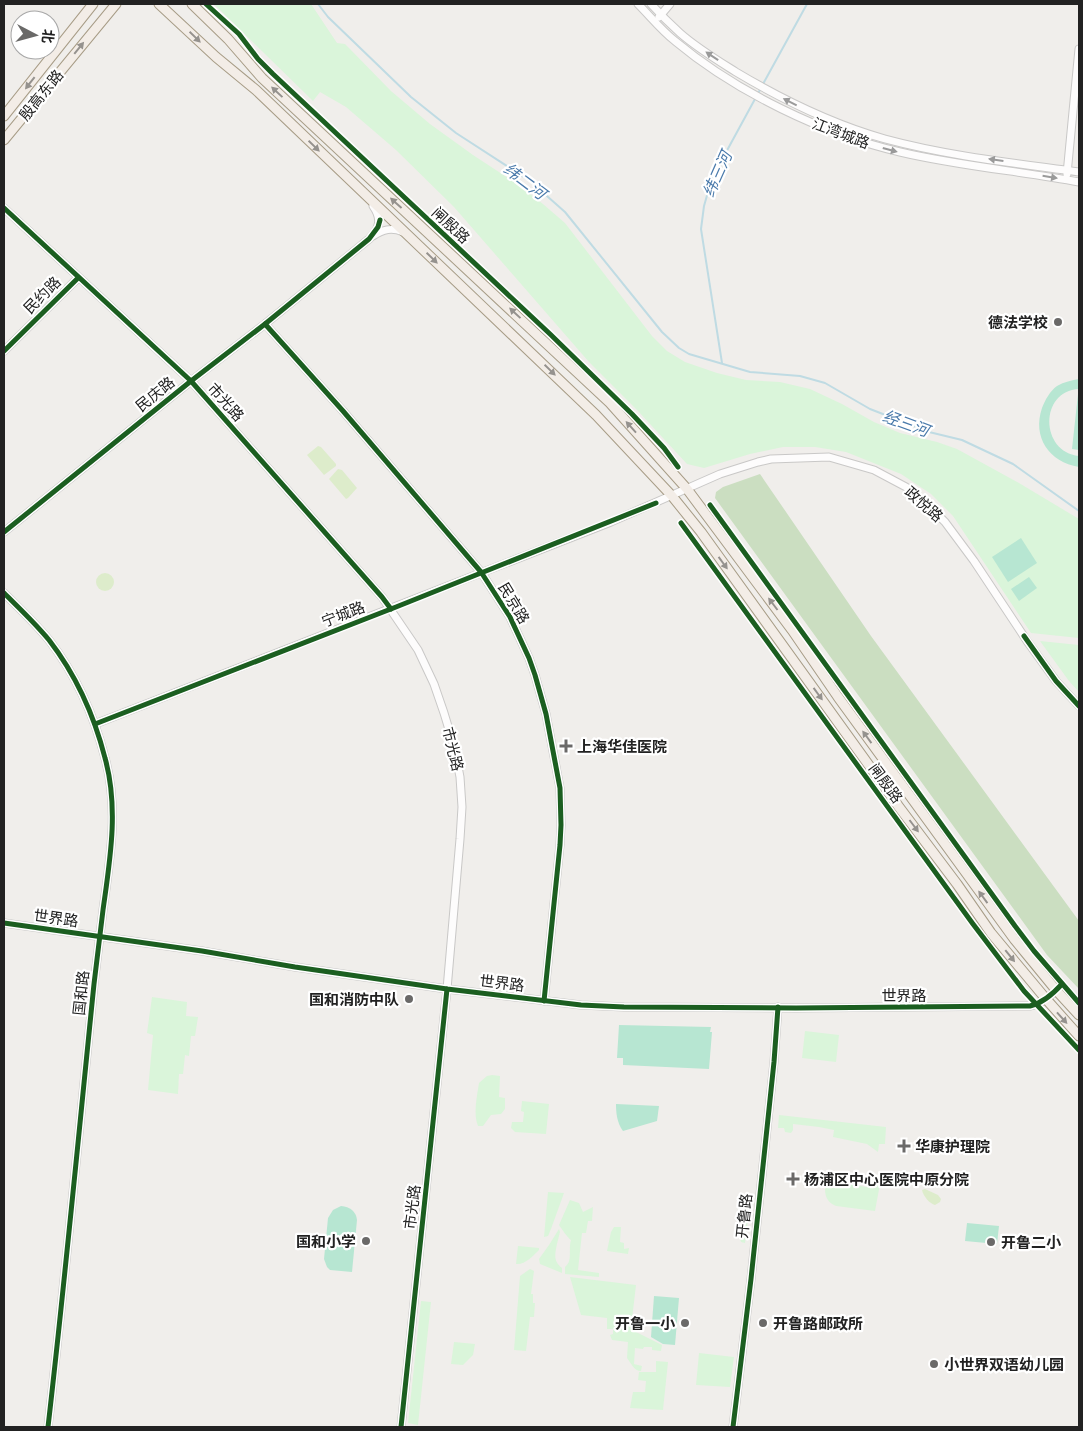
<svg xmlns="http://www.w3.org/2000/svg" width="1083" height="1431" font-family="'Archivo Narrow','Noto Sans SC',sans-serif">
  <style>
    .grass { fill: #ddeccb }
    .forest { fill: #cbdec1 }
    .park { fill: #daf5da }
    .pitch { fill: #b7e6d2 }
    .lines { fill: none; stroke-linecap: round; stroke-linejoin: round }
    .stream { stroke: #bfdbe3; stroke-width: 2 }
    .minor-casing { stroke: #c9c8c7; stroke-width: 9 }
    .major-casing { stroke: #a79c86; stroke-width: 11 }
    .minor { stroke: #fdfcfc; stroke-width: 7 }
    .major { stroke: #f3ede7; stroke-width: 9 }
    .cycleway-casing { stroke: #fff; stroke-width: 8 }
    .cycleway { stroke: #1b5e20; stroke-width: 5 }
    .oneway { fill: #95928e }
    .oneway2 { fill: #9a9a9a }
    .poi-dot { fill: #6a6968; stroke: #fff; stroke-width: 2 }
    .labels { text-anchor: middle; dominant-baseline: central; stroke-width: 4.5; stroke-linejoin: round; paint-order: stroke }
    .street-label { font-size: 15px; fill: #222; stroke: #fff }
    .poi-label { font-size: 15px; font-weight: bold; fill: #222; stroke: #fff; text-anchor: start }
    .water-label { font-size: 16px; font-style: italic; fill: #4a7aab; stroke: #fff }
  </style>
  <rect width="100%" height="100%" fill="#f0eeeb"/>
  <!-- grass -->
  <g class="grass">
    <path d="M 318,446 L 321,447 L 336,464 L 336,466 L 324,475 L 307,455 Z"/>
    <path d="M 338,469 L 342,470 L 357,488 L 348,498 L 346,499 L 329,479 Z"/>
    <circle cx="105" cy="582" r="9"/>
    <path d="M 925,1189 L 938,1195 L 941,1199 L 940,1202 L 935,1205 C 930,1204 923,1196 922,1190 Z"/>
  </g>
  <!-- forest -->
  <path class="forest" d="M 760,474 L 871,636 L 1079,921 L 1079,989 L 1047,955 L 715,498 L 716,492 L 723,487 Z"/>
  <!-- park -->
  <g class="park">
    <path d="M 214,4 L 311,4 L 337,43 L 345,44 L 350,49 L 391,91 L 430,124 L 473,155 L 514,182 L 543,204 L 565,223 L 652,336 L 667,351 L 685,362 L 717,373 L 746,380 L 780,382 L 810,389 L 842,404 L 874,422 L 900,433 L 937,442 L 957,449 L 1019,483 L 1079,519 L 1079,638 L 1031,633 L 953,516 L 931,494 L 901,474 L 846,452 L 815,447 L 783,447 L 750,454 L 704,468 L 687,464 L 638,411 L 589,362 L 454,207 L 396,150 L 346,107 L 320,92 L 313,101 Z"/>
    <path d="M 1040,641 L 1079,645 L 1079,692 L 1069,681 Z"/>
    <path d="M 152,997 L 187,1002 L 186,1016 L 198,1017 L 195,1036 L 191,1036 L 189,1056 L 185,1055 L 183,1074 L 179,1074 L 178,1094 L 148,1090 L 153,1035 L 147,1033 Z"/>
    <path d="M 805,1031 L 839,1035 L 836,1062 L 802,1058 Z"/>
    <path d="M 492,1075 L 500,1076 L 499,1097 L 505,1098 L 505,1109 L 501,1114 L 491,1115 L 483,1126 L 478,1126 C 473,1114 477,1096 479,1083 L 487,1076 Z"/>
    <path d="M 522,1101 L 549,1104 L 546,1134 L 515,1132 L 511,1128 L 512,1122 L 523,1122 L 524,1112 L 521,1111 Z"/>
    <path d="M 779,1115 L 886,1127 L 885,1144 L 879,1144 L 878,1152 L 867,1144 L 833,1137 L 834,1130 L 819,1127 L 793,1124 L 793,1130 L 791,1133 L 785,1132 L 784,1128 L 778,1128 Z"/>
    <path d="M 826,1175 L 849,1181 L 856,1185 L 866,1187 L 877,1184 L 880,1184 L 875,1211 L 836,1206 C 822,1200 825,1188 826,1175 Z"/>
    <path d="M 548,1192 L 564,1193 L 551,1229 L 548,1236 L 544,1237 Z"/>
    <path d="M 570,1200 L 579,1203 L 583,1212 L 593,1207 L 592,1221 L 588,1221 L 586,1233 L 582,1233 L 578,1270 L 599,1273 L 599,1277 L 565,1274 L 565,1267 C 573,1261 568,1249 571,1240 C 568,1238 561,1228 559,1225 Z"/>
    <path d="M 746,1202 L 750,1202 L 745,1243 L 741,1242 C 737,1228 735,1224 741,1211 L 745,1211 Z"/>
    <path d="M 614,1227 L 621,1227 L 620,1242 L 624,1243 L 624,1249 L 629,1248 L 628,1254 L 607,1251 L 611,1232 Z"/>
    <path d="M 559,1229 L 560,1232 C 559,1236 558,1240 557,1244 C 555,1254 553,1261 562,1268 L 562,1273 L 540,1264 L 539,1259 L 549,1245 Z"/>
    <path d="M 518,1246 L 539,1248 L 539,1250 C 533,1256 525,1265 516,1264 Z"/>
    <path d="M 530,1269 L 534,1271 L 531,1294 L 533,1294 L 533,1303 L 535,1303 L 534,1317 L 530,1317 L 526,1351 L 514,1350 L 520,1276 Z"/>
    <path d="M 570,1277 L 636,1285 L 631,1328 L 636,1332 L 662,1345 L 661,1351 L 652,1350 L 652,1347 L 644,1347 L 643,1349 L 635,1348 L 634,1364 L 642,1366 L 641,1371 C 634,1371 631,1363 627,1358 L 628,1342 L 612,1340 L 610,1335 L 613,1334 L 613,1329 L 607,1329 L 607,1318 L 581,1315 Z"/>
    <path d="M 421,1301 L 431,1302 L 418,1425 L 408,1423 Z"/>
    <path d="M 454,1342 L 475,1344 L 473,1355 L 463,1365 L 451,1364 Z"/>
    <path d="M 699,1353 L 734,1357 L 730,1387 L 696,1385 Z"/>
    <path d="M 656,1361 L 668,1362 L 663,1410 L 630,1408 L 633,1392 L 645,1392 L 646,1381 L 638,1380 L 639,1372 L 656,1372 Z"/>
  </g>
  <!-- pitch -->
  <g class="pitch">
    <path d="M 1079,379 L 1079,389 C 1039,391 1040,452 1079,456 L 1079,467 C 1049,462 1032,437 1042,408 C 1045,400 1050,391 1057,386 C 1064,382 1072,380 1079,379 Z"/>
    <path d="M 1078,394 L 1079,394 L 1079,450 L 1072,449 Z"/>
    <path d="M 1021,538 L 1037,563 L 1008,582 L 992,557 Z"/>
    <path d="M 1029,577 L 1037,588 L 1019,601 L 1011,589 Z"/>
    <path d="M 619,1025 L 711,1027 L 710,1032 L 712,1032 L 709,1069 L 623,1065 L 623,1058 L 617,1058 Z"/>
    <path d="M 616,1104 L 659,1106 L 657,1121 L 623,1131 C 617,1123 616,1113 616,1104 Z"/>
    <path d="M 341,1206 C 350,1207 356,1211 357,1220 L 352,1272 L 330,1270 L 327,1267 L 324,1259 L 328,1218 L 333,1210 Z"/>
    <path d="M 967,1223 L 999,1226 L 997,1244 L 965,1241 Z"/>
    <path d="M 654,1296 L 679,1298 L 675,1345 L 663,1344 L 651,1337 Z"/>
  </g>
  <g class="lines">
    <!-- stream -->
    <g class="stream">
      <path d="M 318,4 L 328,17 L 411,97 L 456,133 L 530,181 L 565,212 L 662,332 L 679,348 L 689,354 L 750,372 L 800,376 L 825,383 L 870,409 L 929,432 L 962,440 L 1013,464 L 1079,511"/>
      <path d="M 763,84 L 807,4"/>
      <path d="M 722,363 L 701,229 L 704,206 L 712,178 L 761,88"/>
    </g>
    <defs>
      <g id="minor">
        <path d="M 638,4 C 650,16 661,30 675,41 C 736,92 823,134 900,152 C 959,166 1020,171 1079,182"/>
        <path d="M 651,4 C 660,14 670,24 680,33 C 697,48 717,60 736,72 C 783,100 832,124 885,139 C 948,156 1014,163 1079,172"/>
        <path d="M 659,17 L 670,4"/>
        <path d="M 1067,174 L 1079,49"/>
        <path d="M 4,208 L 191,381 L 382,597 L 418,650 L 434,684 L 444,713 L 454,746 L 460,777 L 462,807 L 460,839 L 447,989 L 401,1427"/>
        <path d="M 373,236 C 383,229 392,227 403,232"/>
        <path d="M 265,324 L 343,411 L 481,572 L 510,617 L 529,658 L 535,675 L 546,714 L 560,788 L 561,825 L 560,845 L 544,1001"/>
        <path d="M 4,351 L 78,278"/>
        <path d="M 4,532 L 191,381 L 265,324 L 369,239 C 380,228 382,219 373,206"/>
        <path d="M 4,593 C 19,608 35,623 49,640 C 76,675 94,715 105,758 C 119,808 110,860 103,910 C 100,934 97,959 94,984 C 79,1131 65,1280 48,1427"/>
        <path d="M 95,724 L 611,522 L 720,474 L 758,462 L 771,459 L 829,457 L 874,470 L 906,487 L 926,503 L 945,522 L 974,561 L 1027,641 L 1056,681 L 1079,706"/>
        <path d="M 4,923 L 202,951 L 295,967 L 447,989 L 581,1005 L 624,1007 L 796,1008 L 1030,1006 C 1041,1004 1048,998 1056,990"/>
        <path d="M 733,1427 L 751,1279 L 774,1062 L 778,1007"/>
      </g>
      <g id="major">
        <path d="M 159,4 L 216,57 L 256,90 L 596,415 L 672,496 L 701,532 L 899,807 L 957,884 L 991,933 L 1046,999 L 1079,1036"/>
        <path d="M 192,4 L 228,39 L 262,78 L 610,403 L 687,489 L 792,630 L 838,697 L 1015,940 L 1056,990 L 1079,1015"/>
        <path d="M 4,116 L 93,4"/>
        <path d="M 4,140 L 116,4"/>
      </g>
    </defs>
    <!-- minor casing -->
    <use href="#minor" class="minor-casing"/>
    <!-- major casing -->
    <use href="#major" class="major-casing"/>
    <!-- minor -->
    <use href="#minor" class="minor"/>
    <!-- major -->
    <use href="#major" class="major"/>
    <defs>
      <g id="cycleway">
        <path d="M 206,4 L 239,34 L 258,59 L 273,74 L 550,334 L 632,414 L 664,448 L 678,467"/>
        <path d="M 4,208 L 191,381 L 382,597 L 391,609"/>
        <path d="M 265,324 L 343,411 L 481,572 L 510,617 L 529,658 L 535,675 L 546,714 L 560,788 L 561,825 L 560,845 L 544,1001"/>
        <path d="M 4,351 L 78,278"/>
        <path d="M 710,505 L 1015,926 L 1034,951 L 1079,1003"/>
        <path d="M 681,523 L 973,924 L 1024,991 L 1079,1050"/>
        <path d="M 4,532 L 191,381 L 265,324 L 369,239 L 378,227 L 380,220"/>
        <path d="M 4,593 C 19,608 35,623 49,640 C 76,675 94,715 105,758 C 119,808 110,860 103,910 C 100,934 97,959 94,984 C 79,1131 65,1280 48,1427"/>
        <path d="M 1024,636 L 1056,681 L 1079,706"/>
        <path d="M 95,724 L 396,607 L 656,503"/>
        <path d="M 4,923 L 202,951 L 295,967 L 447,989 L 581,1005 L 624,1007 L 796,1008 L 1030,1006 C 1043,1003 1053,994 1062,984"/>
        <path d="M 401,1427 L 447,989"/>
        <path d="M 733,1427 L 751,1279 L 774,1062 L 778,1007"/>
      </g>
    </defs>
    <!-- cycleway casing -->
    <use href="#cycleway" class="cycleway-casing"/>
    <!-- cycleway -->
    <use href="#cycleway" class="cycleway"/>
  </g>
  <!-- one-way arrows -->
  <defs><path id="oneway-solid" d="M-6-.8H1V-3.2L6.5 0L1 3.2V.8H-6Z" transform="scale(1.25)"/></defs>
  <g class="oneway">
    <use href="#oneway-solid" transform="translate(195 37) rotate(44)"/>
    <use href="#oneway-solid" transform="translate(79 48) rotate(-51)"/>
    <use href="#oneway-solid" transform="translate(30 83) rotate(128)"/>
    <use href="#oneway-solid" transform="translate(277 92) rotate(-137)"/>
    <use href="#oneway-solid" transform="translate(314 146) rotate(44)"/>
    <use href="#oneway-solid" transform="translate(396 203) rotate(-138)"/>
    <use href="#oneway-solid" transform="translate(432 258) rotate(44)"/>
    <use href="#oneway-solid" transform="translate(515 313) rotate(-137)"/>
    <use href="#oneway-solid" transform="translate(550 370) rotate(44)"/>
    <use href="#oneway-solid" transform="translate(631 427) rotate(-132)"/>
    <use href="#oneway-solid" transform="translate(723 563) rotate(54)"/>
    <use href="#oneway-solid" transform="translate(773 604) rotate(-127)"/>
    <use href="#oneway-solid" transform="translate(818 694) rotate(54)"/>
    <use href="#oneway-solid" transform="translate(867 737) rotate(-126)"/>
    <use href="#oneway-solid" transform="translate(914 826) rotate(53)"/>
    <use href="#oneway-solid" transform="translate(983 897) rotate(-126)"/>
    <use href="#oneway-solid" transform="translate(1010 956) rotate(51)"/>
    <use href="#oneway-solid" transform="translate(1062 1018) rotate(48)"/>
  </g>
  <g class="oneway2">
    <use href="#oneway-solid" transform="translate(712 56) rotate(-146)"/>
    <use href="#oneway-solid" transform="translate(790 102) rotate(-153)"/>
    <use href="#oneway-solid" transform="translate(890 150) rotate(15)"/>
    <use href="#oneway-solid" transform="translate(996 160) rotate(-172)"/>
    <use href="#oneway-solid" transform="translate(1050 177) rotate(9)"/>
  </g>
  <!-- markers -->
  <g class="poi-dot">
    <circle cx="1058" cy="322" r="5"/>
    <path d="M563.5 738.5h5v5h5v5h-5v5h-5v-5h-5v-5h5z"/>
    <circle cx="409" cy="999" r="5"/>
    <path d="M901.5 1138.5h5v5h5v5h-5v5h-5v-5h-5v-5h5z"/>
    <path d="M790.5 1171.5h5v5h5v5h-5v5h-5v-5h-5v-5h5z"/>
    <circle cx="366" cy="1241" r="5"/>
    <circle cx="991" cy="1242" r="5"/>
    <circle cx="685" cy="1323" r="5"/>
    <circle cx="763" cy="1323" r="5"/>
    <circle cx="934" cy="1364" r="5"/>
  </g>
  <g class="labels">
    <!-- street labels -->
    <g class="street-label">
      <text transform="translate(41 95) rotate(-51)">殷高东路</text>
      <text transform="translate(841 133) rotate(21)">江湾城路</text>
      <text transform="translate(451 225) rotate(43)">闸殷路</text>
      <text transform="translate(42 295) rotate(-45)">民约路</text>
      <text transform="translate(155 394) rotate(-39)">民庆路</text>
      <text transform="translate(226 402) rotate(48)">市光路</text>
      <text transform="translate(924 504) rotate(41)">政悦路</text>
      <text transform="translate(514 603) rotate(59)">民京路</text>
      <text transform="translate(343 614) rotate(-21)">宁城路</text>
      <text transform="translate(453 749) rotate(76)">市光路</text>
      <text transform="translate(886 783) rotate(54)">闸殷路</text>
      <text transform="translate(56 918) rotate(8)">世界路</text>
      <text transform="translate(502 983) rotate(7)">世界路</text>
      <text transform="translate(81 993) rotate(-84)">国和路</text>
      <text x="904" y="995">世界路</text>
      <text transform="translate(412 1207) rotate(-83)">市光路</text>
      <text transform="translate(744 1216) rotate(-84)">开鲁路</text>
    </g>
    <!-- poi labels -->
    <g class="poi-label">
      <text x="1048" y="322" text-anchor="end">德法学校</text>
      <text x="577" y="746">上海华佳医院</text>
      <text x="399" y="999" text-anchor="end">国和消防中队</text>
      <text x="915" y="1146">华康护理院</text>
      <text x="804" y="1179">杨浦区中心医院中原分院</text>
      <text x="356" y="1241" text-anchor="end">国和小学</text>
      <text x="1001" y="1242">开鲁二小</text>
      <text x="675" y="1323" text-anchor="end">开鲁一小</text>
      <text x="773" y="1323">开鲁路邮政所</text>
      <text x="944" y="1364">小世界双语幼儿园</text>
    </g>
    <!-- water labels -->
    <g class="water-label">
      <text transform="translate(717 174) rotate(-66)">纬三河</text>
      <text transform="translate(525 181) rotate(37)">纬二河</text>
      <text transform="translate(906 423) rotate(20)">经三河</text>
    </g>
  </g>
  <!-- border -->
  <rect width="1083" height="1431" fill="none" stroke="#222222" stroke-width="10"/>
  <!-- north arrow -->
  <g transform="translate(35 35) rotate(96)"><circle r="24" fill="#ffffff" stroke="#a7a7a7"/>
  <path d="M0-4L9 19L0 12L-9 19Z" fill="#6a6968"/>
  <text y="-8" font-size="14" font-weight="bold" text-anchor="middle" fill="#222222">北</text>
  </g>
</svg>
